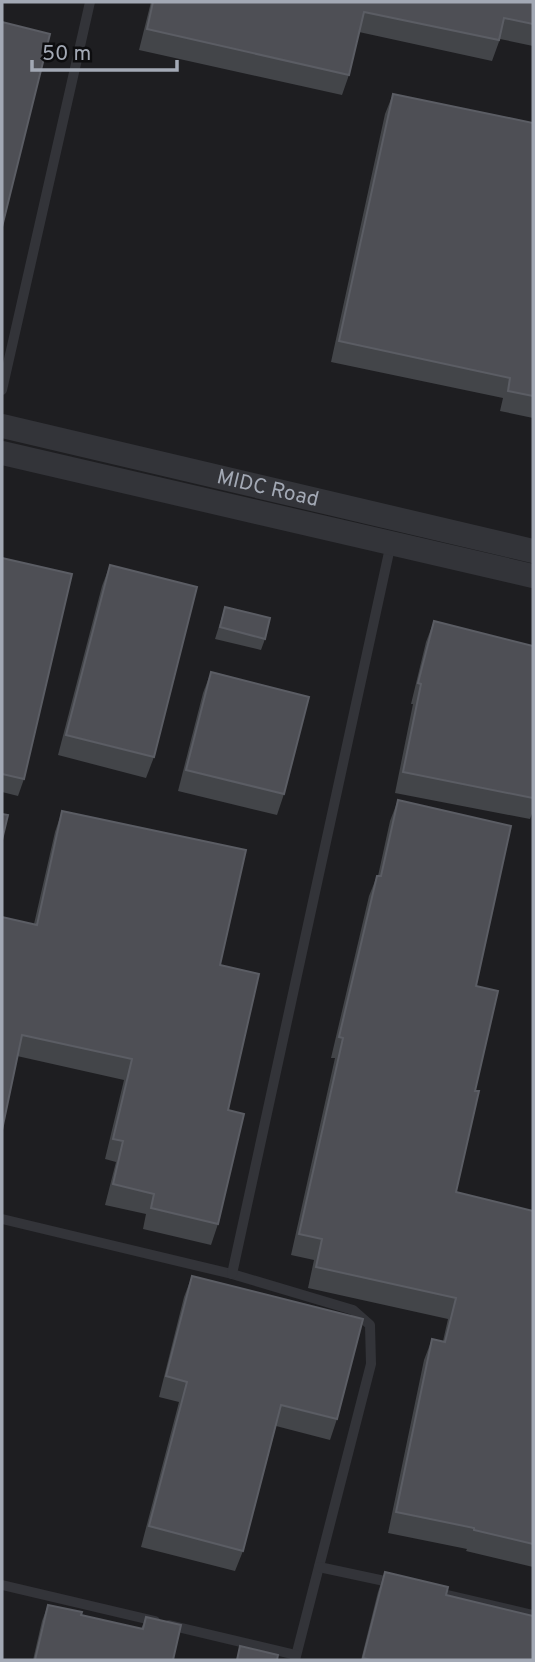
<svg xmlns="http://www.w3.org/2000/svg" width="535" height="1662" font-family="Overpass,sans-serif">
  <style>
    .built { fill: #1e1e21 }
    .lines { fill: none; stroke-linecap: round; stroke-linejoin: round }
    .service { stroke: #333439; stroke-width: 10 }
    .tertiary { stroke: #333439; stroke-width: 24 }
    .wall { fill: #434549 }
    .building { fill: #4e4f55; stroke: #5b5d64; stroke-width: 2 }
    .labels { text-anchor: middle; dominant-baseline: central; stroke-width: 7; stroke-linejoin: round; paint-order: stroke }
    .street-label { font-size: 21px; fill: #a3a9b5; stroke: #0d0d0f }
  </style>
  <rect width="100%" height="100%" fill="#121214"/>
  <!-- built -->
  <rect class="built" x="2" y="2" width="531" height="1658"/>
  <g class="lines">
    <!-- service -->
    <g class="service">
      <path d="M 2,390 L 90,2"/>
      <path d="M 2,1219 L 232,1274 L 353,1310 L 370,1325 L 371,1364 L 295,1660"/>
      <path d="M 232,1274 L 391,543"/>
      <path d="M 319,1567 L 394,1583"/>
      <path d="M 2,1585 L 155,1621"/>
      <path d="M 439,1593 L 533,1615"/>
      <path d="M 169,1625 L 296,1655"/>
    </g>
    <!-- tertiary -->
    <g class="tertiary">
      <path id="s1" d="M 2,426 L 533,551"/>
      <path d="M 2,453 L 533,576"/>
    </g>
  </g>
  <!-- wall -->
  <g class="wall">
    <path d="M 151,2 L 533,2 L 533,46 L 500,39 L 492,61 L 359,32 L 349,75 L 342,95 L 139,50 Z"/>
    <path d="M 393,94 L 533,123 L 533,418 L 500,411 L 503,398 L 331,362 L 385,114 Z"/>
    <path d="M 2,558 L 24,779 L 18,796 L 2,792 Z"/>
    <path d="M 110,565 L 154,757 L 146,778 L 58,755 L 102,586 Z"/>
    <path d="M 225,607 L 265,639 L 261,650 L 215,639 Z"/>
    <path d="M 434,621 L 533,646 L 533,811 L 530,819 L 395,793 L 413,704 L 411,704 L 426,642 Z"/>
    <path d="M 211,672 L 284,794 L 277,815 L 178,791 L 203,693 Z"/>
    <path d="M 398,800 L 476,986 L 475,1091 L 456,1192 L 533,1211 L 533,1567 L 466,1551 L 467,1549 L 388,1533 L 424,1360 L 432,1339 L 443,1341 L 448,1319 L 308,1288 L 314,1260 L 291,1255 L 335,1058 L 331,1058 L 369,896 L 377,876 L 378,876 L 390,821 Z"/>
    <path d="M 62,811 L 220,965 L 228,1110 L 218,1224 L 211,1245 L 143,1229 L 146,1214 L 105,1205 L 116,1162 L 105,1159 L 124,1080 L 17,1056 L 34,924 L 55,832 Z"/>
    <path d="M 192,1276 L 337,1419 L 330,1440 L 276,1426 L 243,1551 L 235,1571 L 141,1547 L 179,1402 L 159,1397 L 184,1297 Z"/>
    <path d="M 385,1572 L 446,1595 L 533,1660 L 361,1660 L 378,1592 Z"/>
    <path d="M 48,1605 L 81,1615 L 141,1629 L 146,1617 L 173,1660 L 33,1660 L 42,1621 Z"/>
  </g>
  <!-- building -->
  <g class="building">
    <path d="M 153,2 L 533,2 L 533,24 L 504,18 L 499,40 L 364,12 L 349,75 L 147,29 Z"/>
    <path d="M 2,22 L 50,34 L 2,227 Z"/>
    <path d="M 393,94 L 533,123 L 533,396 L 508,391 L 510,378 L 339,341 Z"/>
    <path d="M 2,558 L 72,574 L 24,779 L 2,774 Z"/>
    <path d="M 110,565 L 197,587 L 154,757 L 66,735 Z"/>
    <path d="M 225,607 L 270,618 L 265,639 L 220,627 Z"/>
    <path d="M 434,621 L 533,646 L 533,798 L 403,772 L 421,684 L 418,683 Z"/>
    <path d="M 211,672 L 309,697 L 284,794 L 186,770 Z"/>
    <path d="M 398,800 L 511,826 L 476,986 L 498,991 L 475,1091 L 479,1091 L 456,1192 L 533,1211 L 533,1544 L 474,1530 L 474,1528 L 396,1512 L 432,1339 L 445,1342 L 456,1298 L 316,1267 L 322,1239 L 299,1234 L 343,1038 L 339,1037 L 377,876 L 381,876 Z"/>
    <path d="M 62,811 L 246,850 L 220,965 L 259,974 L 228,1110 L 244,1114 L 218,1224 L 151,1208 L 154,1194 L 113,1184 L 123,1141 L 113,1139 L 132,1059 L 22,1035 L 2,1130 L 2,917 L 37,925 Z"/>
    <path d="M 2,814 L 8,815 L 2,840 Z"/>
    <path d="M 192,1276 L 363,1319 L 337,1419 L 281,1405 L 243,1551 L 149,1526 L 187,1382 L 166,1376 Z"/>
    <path d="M 385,1572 L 448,1587 L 446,1595 L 533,1616 L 533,1660 L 371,1660 L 363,1658 Z"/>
    <path d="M 48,1605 L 82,1612 L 81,1615 L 143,1629 L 146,1617 L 181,1625 L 173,1660 L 35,1660 Z"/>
    <path d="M 240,1646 L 278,1655 L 277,1660 L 237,1660 Z"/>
  </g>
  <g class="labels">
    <!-- street labels -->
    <g class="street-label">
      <text stroke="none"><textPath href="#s1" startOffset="273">MIDC Road</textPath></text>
    </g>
  </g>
  <!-- border -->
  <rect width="535" height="1662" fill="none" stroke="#a3a9b5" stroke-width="7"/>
  <!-- scale -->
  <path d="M32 60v10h145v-10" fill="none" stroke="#a3a9b5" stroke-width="3.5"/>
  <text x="42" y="60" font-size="21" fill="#a3a9b5" stroke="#0d0d0f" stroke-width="5" paint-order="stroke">50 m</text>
</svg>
